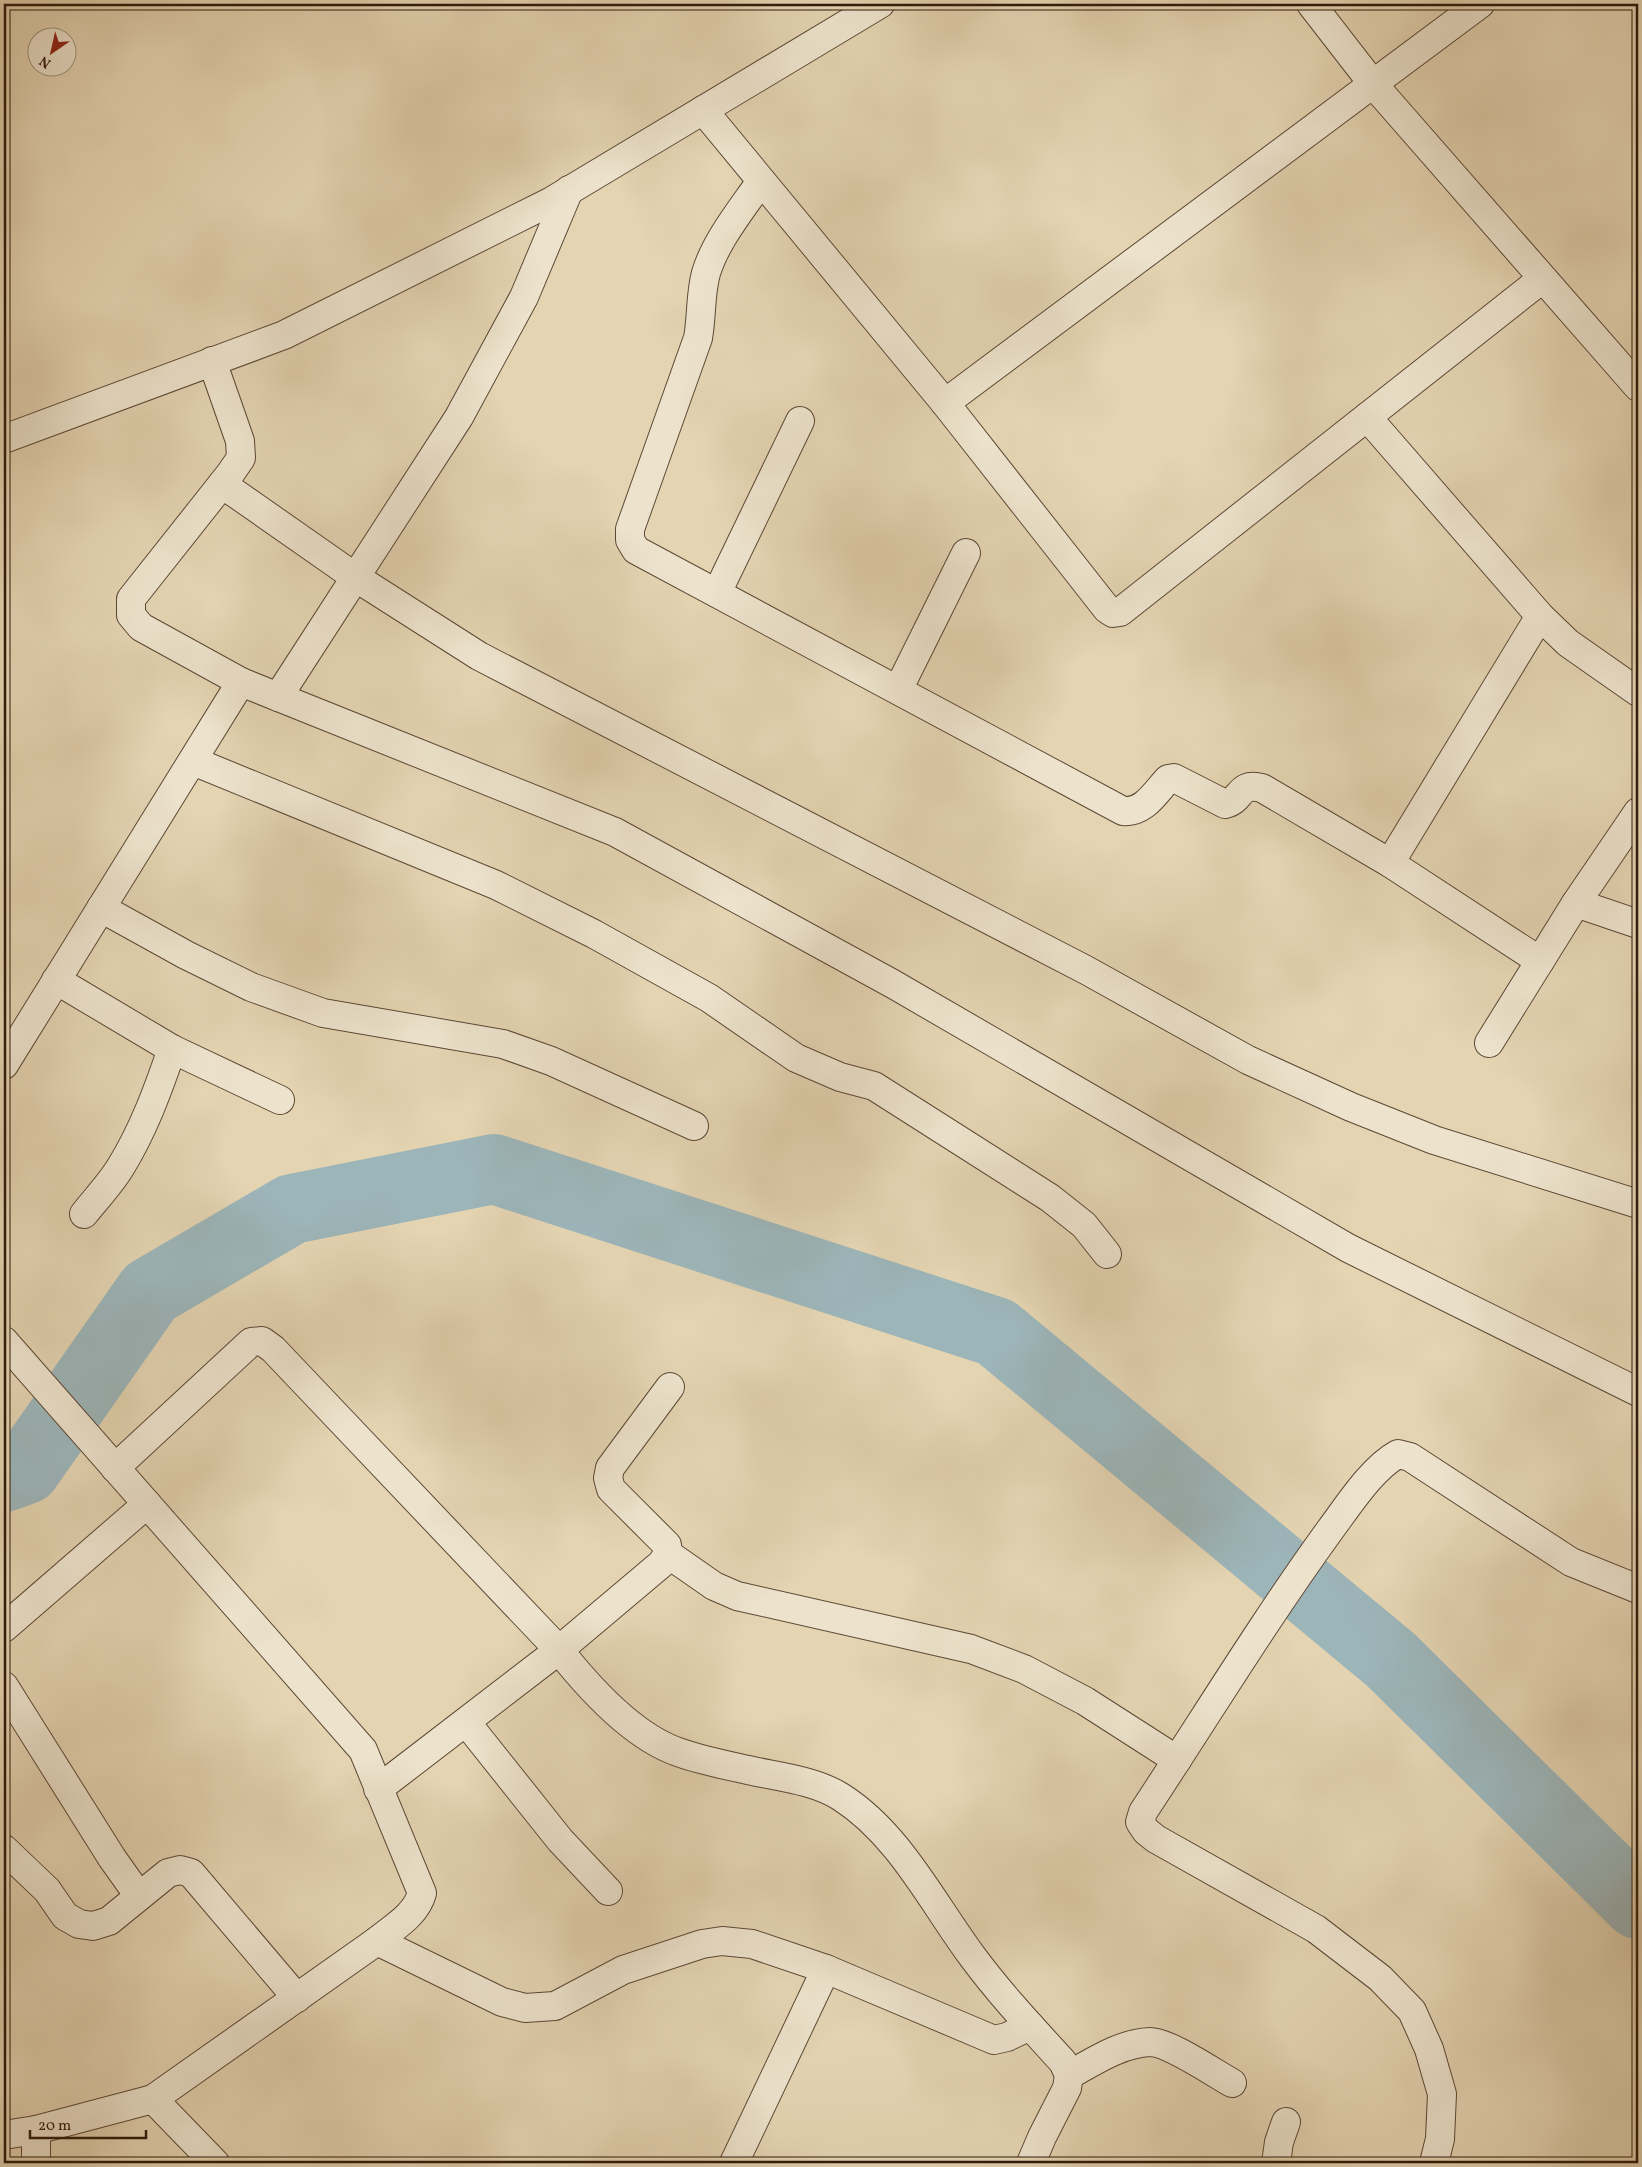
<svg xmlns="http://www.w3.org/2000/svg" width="1642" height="2167" font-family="Vollkorn,serif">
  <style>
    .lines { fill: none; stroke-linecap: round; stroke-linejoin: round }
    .river { stroke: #9cb5b9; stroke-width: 70 }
    .minor-casing { stroke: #5c4835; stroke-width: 30 }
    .tertiary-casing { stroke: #5c4835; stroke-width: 30 }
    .minor { stroke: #ede3cd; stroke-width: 28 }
    .tertiary { stroke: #ede3cd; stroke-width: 28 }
  </style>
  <rect width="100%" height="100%" fill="#e4d4b2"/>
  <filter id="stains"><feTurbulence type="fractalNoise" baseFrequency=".004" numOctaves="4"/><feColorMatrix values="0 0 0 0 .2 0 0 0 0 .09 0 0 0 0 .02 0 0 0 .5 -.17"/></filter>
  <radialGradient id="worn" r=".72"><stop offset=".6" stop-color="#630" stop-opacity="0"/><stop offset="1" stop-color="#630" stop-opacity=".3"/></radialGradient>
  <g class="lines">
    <!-- river -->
    <path class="river" d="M 4,1477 L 26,1469 L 150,1292 L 292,1209 L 494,1169 L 996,1332 L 1391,1660 L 1638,1904"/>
    <defs>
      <g id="minor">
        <path d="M 1311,4 L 1373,84 L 1638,387"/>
        <path d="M 703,110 L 945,403 L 1107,609 L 1113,613 L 1120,612 L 1542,279"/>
        <path d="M 761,181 C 742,209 716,240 706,273 C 700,295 702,316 698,338 L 630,529 L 630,540 L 636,550 L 1123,811 C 1144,813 1155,793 1168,779 L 1174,778 L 1225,804 C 1243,800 1237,782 1262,788 L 1390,863 L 1540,961"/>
        <path d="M 212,361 L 240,441 L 241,458 L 230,474 L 131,599 L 131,615 L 141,627 L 241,682"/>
        <path d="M 945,403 L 1480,4"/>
        <path d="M 1367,417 L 1540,616 L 1568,643 L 1638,692"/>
        <path d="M 222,484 L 355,577 L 479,656 L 1086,970 L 1248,1060 L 1351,1107 L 1434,1140 L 1638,1204"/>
        <path d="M 717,593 L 800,421"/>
        <path d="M 898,690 L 966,553"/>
        <path d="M 278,697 L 459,417 L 524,297 L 569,190"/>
        <path d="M 193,761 L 496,885 L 594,934 L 709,998 L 796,1058 L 840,1077 L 874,1086 L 1050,1198 L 1084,1225 L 1107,1254"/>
        <path d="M 1390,863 L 1540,616"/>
        <path d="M 1576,903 L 1638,924"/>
        <path d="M 101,908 L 186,955 L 251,987 L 323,1013 L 503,1044 L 551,1061 L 694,1126"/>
        <path d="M 56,980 L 172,1049 L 280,1100"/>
        <path d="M 1489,1043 L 1576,903 L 1638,812"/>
        <path d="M 4,1065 L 241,682 L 615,832 L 893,984 L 1348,1248 L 1638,1392"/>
        <path d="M 84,1214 C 96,1199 110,1184 120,1168 C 143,1131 158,1090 172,1049"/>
        <path d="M 4,1341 L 363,1750 L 422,1893 C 416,1915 394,1927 377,1941 L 153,2099"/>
        <path d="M 115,1468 L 251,1342 L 262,1341 L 273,1349 L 559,1650 L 661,1564 L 668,1554 L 667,1545 L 611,1489 L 608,1478 L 610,1468 L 670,1387"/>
        <path d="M 668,1554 L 714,1586 L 737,1596 L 971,1649 L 1024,1669 L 1085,1701 L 1177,1760"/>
        <path d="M 4,1628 L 147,1504"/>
        <path d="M 4,1686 L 112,1858 L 139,1896"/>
        <path d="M 466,1722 L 560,1840 L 608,1891"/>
        <path d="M 378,1789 L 559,1650 C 589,1688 632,1736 678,1752 C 700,1760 725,1765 748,1770 C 779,1777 814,1780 841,1797 C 899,1834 932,1902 972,1956 C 1000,1994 1032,2028 1063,2062 L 1069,2075 L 1067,2088 L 1042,2137 L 1031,2163"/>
        <path d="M 4,1849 L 47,1890 L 65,1916 L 79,1924 L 93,1926 L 109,1921 L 168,1873 L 180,1870 L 191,1873 L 297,1998"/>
        <path d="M 377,1941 L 502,2002 L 525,2008 L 555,2006 L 623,1970 L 702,1944 L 722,1941 L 752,1944 L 826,1969 L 994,2040 L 1007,2037 L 1030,2026"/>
        <path d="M 1069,2075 C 1093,2062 1121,2043 1150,2042 C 1169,2042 1214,2073 1232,2083"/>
        <path d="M 36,2130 L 36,2163"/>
        <path d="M 4,2135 L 36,2130 L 153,2099 L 215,2163"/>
        <path d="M 734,2163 L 826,1969"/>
        <path d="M 1276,2163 L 1279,2142 L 1286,2122"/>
        <path d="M 1434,2163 L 1440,2139 L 1442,2094 L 1429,2049 L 1412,2011 L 1380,1978 L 1316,1929 L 1156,1839 L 1146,1831 L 1140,1822 L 1143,1812 C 1205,1718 1264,1621 1330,1530 C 1348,1506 1372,1468 1398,1454 L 1410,1457 L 1571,1562 L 1638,1589"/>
      </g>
      <path id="tertiary" d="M 4,439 L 284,335 L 550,202 L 880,4"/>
    </defs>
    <!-- minor casing -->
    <use href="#minor" class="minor-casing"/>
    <!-- tertiary casing -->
    <use href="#tertiary" class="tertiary-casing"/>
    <!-- minor -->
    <use href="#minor" class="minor"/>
    <!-- tertiary -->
    <use href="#tertiary" class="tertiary"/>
  </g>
  <!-- margin -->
  <rect width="1642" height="2167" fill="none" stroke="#e4d4b2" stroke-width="20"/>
  <rect x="5" y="5" width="1632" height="2157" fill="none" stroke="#2f1a0b" stroke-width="2.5"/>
  <rect x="10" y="10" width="1622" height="2147" fill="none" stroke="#2f1a0b"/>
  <!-- north arrow -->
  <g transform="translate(52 52) rotate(214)"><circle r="24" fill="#ede3cd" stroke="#a1937f"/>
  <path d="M0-4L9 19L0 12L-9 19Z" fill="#8f2418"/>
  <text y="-8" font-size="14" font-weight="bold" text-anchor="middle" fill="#2f1a0b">N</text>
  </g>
  <!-- scale -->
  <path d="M30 2130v8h116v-8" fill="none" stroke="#2f1a0b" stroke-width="2.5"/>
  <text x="38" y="2130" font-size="15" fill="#2f1a0b" stroke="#ede3cd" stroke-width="4" paint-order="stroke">20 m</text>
  <rect width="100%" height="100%" filter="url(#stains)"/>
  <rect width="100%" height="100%" fill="url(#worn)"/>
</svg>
